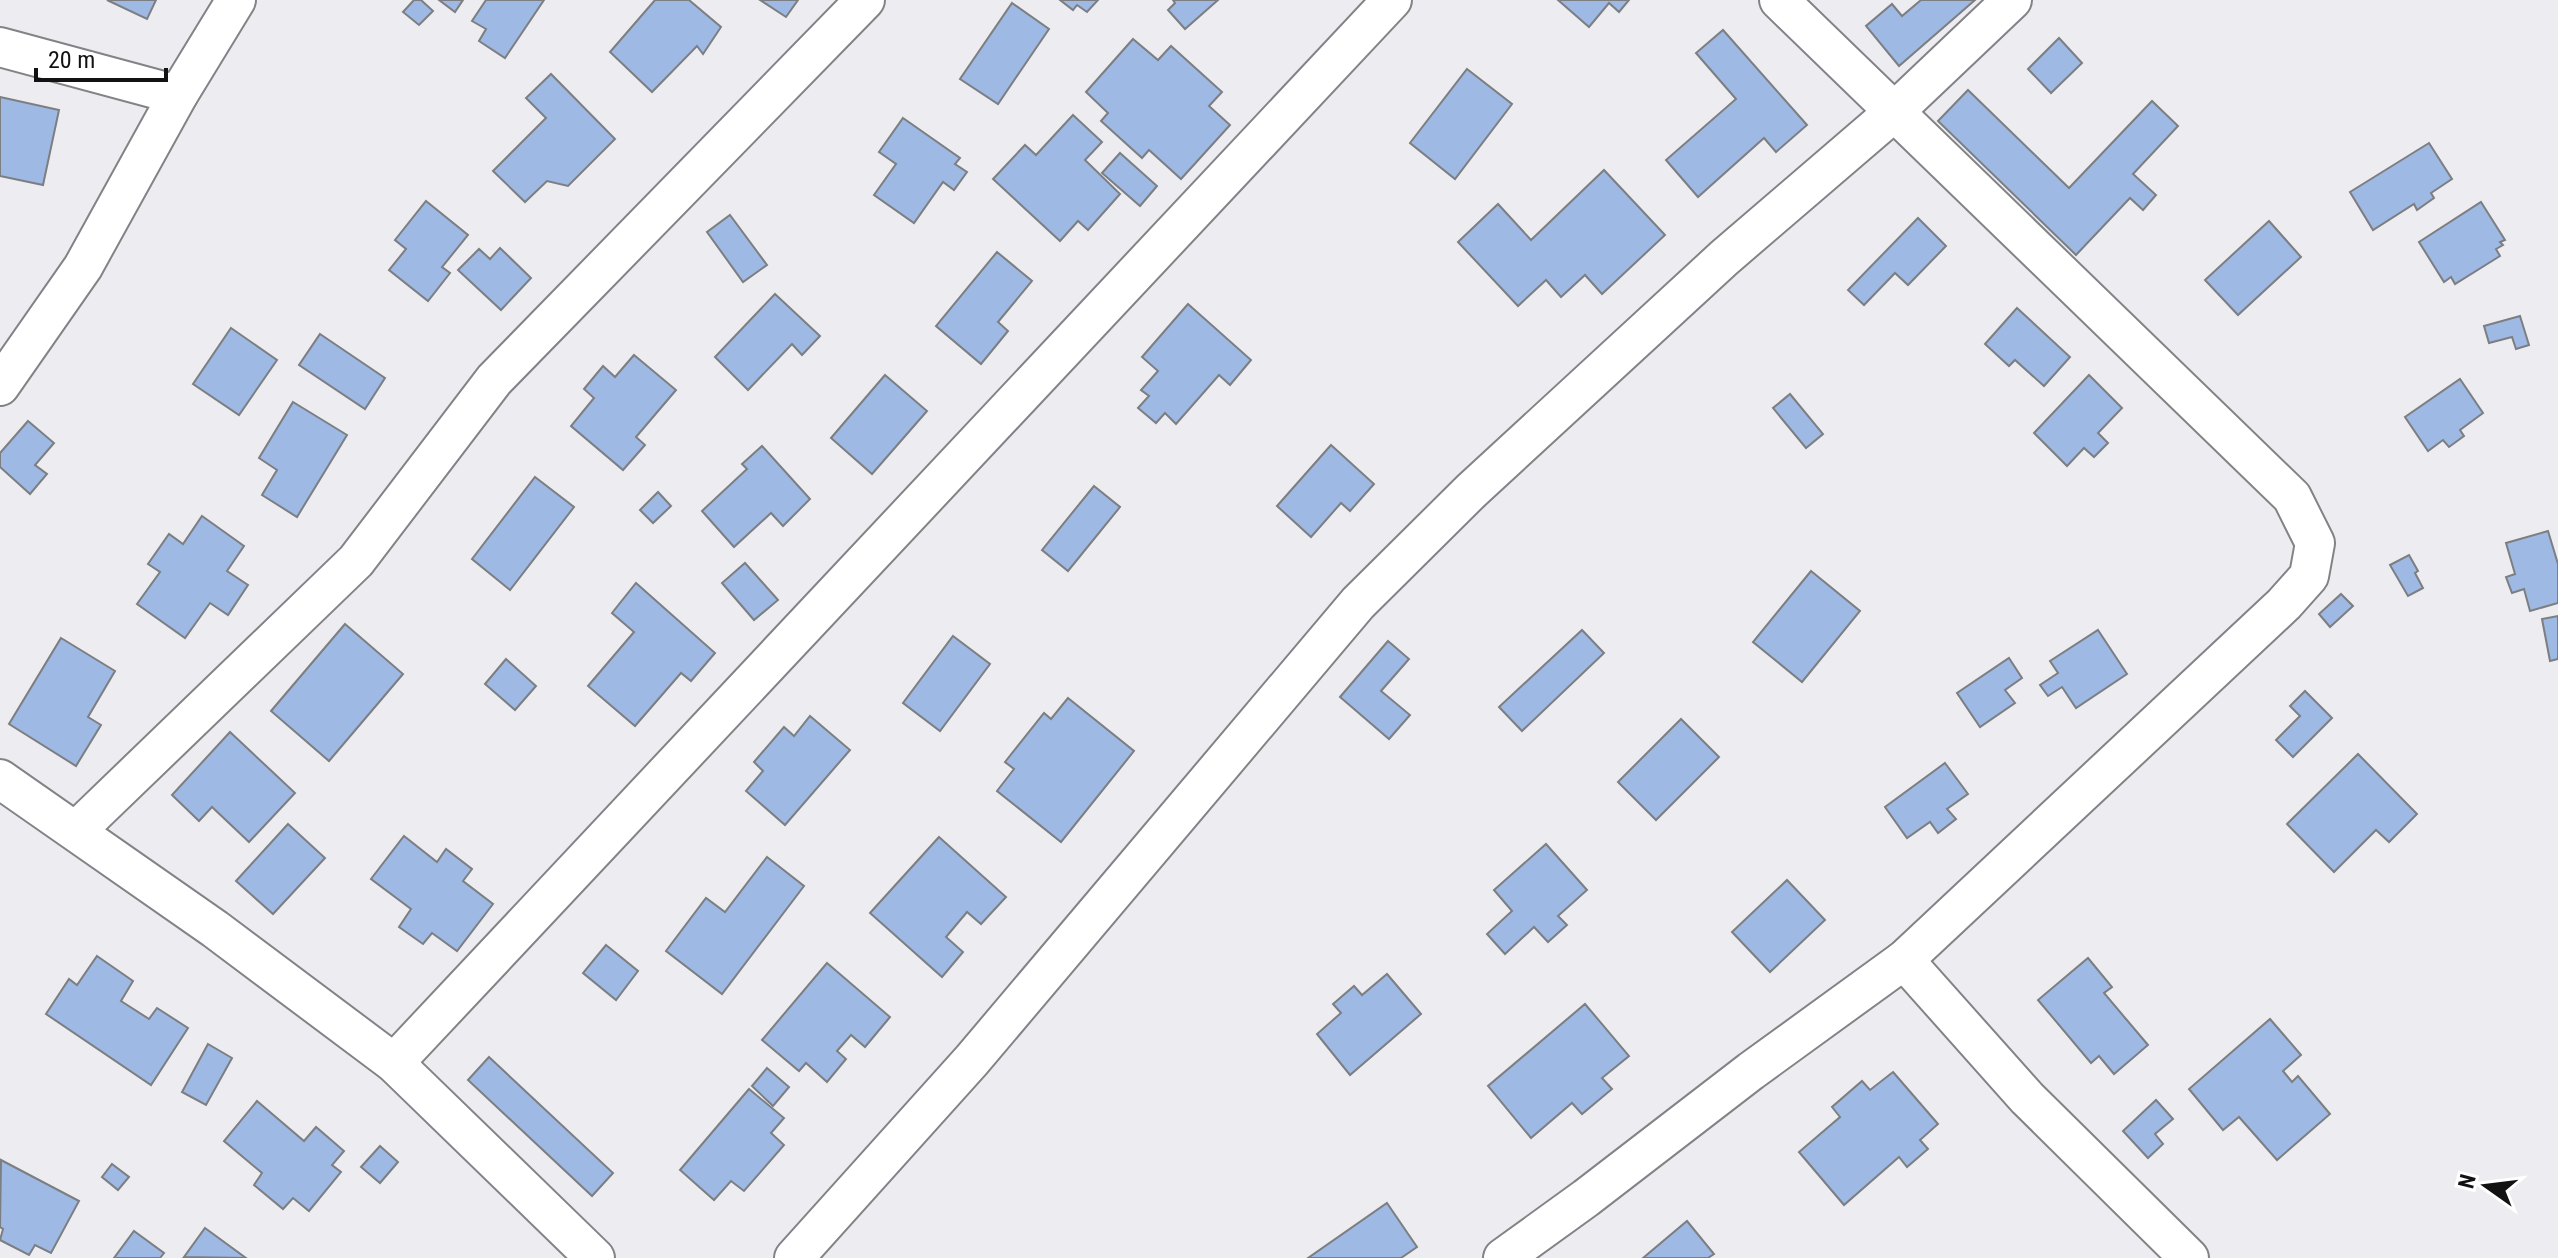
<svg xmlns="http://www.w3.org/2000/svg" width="2558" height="1258" font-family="'Roboto Condensed',sans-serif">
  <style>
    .building { fill: #9db9e4; stroke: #7c7e81; stroke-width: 2 }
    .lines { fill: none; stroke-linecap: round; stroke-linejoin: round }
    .minor-casing { stroke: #828386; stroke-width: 42 }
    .minor { stroke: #fff; stroke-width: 38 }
  </style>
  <rect width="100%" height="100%" fill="#ededf1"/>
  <!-- building -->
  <g class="building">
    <path d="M 107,0 L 156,0 L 147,19 Z"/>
    <path d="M 414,0 L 421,0 L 433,11 L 419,25 L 403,12 Z"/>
    <path d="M 439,0 L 463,0 L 455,12 Z"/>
    <path d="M 486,0 L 544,0 L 505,58 L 479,41 L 486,29 L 472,21 Z"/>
    <path d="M 655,0 L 689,0 L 721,27 L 703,54 L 697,46 L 652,92 L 610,52 Z"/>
    <path d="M 760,0 L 798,0 L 786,17 Z"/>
    <path d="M 1060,0 L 1098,0 L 1087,12 L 1077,5 L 1073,10 Z"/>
    <path d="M 1173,0 L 1218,0 L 1185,29 L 1168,10 L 1175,3 Z"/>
    <path d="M 1558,0 L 1629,0 L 1619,12 L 1609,3 L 1589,27 Z"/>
    <path d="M 1921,0 L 1975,0 L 1899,66 L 1866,26 L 1892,4 L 1902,16 Z"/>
    <path d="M 1012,3 L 1049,29 L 998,104 L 960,79 Z"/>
    <path d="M 1723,30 L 1807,125 L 1776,152 L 1764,138 L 1698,197 L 1666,160 L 1736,99 L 1696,53 Z"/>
    <path d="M 2059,38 L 2082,63 L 2051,93 L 2028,69 Z"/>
    <path d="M 1133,39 L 1158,60 L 1171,46 L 1222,92 L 1209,106 L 1230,125 L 1181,179 L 1149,150 L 1142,158 L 1101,121 L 1108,113 L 1086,92 Z"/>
    <path d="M 1467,69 L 1512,104 L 1455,179 L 1410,143 Z"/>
    <path d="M 551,74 L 615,139 L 568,186 L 547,181 L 525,202 L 493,171 L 546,118 L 526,98 Z"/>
    <path d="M 1968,90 L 2069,188 L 2152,101 L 2178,126 L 2133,174 L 2156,195 L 2143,210 L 2130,198 L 2076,255 L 1938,121 Z"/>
    <path d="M 0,97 L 59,110 L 43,185 L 0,176 Z"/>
    <path d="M 1073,115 L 1102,142 L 1085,160 L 1120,194 L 1088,230 L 1078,221 L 1060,241 L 993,179 L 1025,145 L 1036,155 Z"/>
    <path d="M 903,118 L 960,158 L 955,164 L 967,172 L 954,190 L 943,182 L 914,223 L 874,195 L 896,164 L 879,152 Z"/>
    <path d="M 2429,143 L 2452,179 L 2431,193 L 2434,198 L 2417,210 L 2414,204 L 2373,230 L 2350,192 Z"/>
    <path d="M 1120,153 L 1157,186 L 1140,206 L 1102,173 Z"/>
    <path d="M 1604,170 L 1665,235 L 1602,294 L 1585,275 L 1561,297 L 1546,280 L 1518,306 L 1458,242 L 1498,204 L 1531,240 Z"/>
    <path d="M 426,201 L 468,235 L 442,267 L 450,273 L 428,301 L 389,270 L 406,249 L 395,240 Z"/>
    <path d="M 2481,202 L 2505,240 L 2500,242 L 2503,245 L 2496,249 L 2500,256 L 2455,284 L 2451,277 L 2444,282 L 2419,242 Z"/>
    <path d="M 730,215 L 767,265 L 743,282 L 707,232 Z"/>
    <path d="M 1918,218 L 1946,246 L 1908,285 L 1895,273 L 1864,305 L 1848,290 Z"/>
    <path d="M 2269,221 L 2301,257 L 2238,315 L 2205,280 Z"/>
    <path d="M 500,248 L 531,278 L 501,310 L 458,270 L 479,249 L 490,259 Z"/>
    <path d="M 997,252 L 1032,281 L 998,322 L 1008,331 L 981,364 L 936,326 Z"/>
    <path d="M 775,294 L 820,336 L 802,355 L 792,344 L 748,390 L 715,357 Z"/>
    <path d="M 1188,304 L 1251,360 L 1230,385 L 1219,375 L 1176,424 L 1165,413 L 1156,423 L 1138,408 L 1149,396 L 1141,390 L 1158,371 L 1142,357 Z"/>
    <path d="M 2017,308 L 2070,357 L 2044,386 L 2015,360 L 2009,366 L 1985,344 Z"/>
    <path d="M 2520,316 L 2529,345 L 2516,349 L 2512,337 L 2489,343 L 2484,326 Z"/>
    <path d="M 231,328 L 277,360 L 239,415 L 193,384 Z"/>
    <path d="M 320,334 L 385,378 L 365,409 L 299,365 Z"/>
    <path d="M 634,355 L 676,390 L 636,437 L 645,445 L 623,470 L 571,426 L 594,398 L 584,389 L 603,366 L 615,377 Z"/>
    <path d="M 885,375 L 927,411 L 872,474 L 831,438 Z"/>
    <path d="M 2089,375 L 2122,408 L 2098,433 L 2108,443 L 2094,457 L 2084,448 L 2067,466 L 2034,433 Z"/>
    <path d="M 2460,379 L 2483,413 L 2460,430 L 2464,436 L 2449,447 L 2443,440 L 2428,451 L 2405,417 Z"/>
    <path d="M 1790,394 L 1823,434 L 1806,448 L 1773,408 Z"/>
    <path d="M 293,402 L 347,435 L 297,517 L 262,495 L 277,470 L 259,458 Z"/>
    <path d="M 28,421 L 54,443 L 35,465 L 47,474 L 30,494 L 0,467 L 0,453 Z"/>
    <path d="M 1331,445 L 1374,484 L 1350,511 L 1341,503 L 1311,537 L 1277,506 Z"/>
    <path d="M 762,446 L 810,499 L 783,526 L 771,513 L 734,547 L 702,511 L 747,469 L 742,464 Z"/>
    <path d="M 535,477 L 574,507 L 510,590 L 472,559 Z"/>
    <path d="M 1094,486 L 1120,507 L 1068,571 L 1042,550 Z"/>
    <path d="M 658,492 L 671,506 L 653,523 L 640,510 Z"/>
    <path d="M 202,516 L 244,546 L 227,571 L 248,585 L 228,615 L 210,603 L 185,638 L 137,604 L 160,572 L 148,564 L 169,534 L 183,544 Z"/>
    <path d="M 2548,531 L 2558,564 L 2558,603 L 2530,611 L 2524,589 L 2512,593 L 2506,577 L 2515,574 L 2506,543 Z"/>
    <path d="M 2409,555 L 2418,571 L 2415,573 L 2423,588 L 2408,596 L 2390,565 Z"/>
    <path d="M 745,563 L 778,600 L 754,620 L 722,583 Z"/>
    <path d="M 1811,571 L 1860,611 L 1802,682 L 1753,642 Z"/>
    <path d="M 636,583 L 715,653 L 691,681 L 681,673 L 635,726 L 588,686 L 634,632 L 612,613 Z"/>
    <path d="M 2341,594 L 2353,606 L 2330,627 L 2319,614 Z"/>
    <path d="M 2558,616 L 2558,659 L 2550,661 L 2542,619 Z"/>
    <path d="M 345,624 L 403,674 L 329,761 L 271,711 Z"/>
    <path d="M 1582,630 L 1604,653 L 1522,731 L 1499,707 Z"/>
    <path d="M 2098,630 L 2127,674 L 2076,708 L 2062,687 L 2048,696 L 2040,685 L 2058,673 L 2050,661 Z"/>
    <path d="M 953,636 L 990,664 L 940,731 L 903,703 Z"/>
    <path d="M 61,638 L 115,671 L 88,717 L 101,725 L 76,766 L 9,724 Z"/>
    <path d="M 1388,641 L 1409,659 L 1381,691 L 1410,715 L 1389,739 L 1340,697 Z"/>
    <path d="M 2009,658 L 2022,678 L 2005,690 L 2015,703 L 1980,727 L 1957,693 Z"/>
    <path d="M 506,659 L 536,686 L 515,710 L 485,684 Z"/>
    <path d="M 2305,691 L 2332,718 L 2293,757 L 2276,740 L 2300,716 L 2290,706 Z"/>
    <path d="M 1068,698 L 1134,751 L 1061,842 L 997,791 L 1014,769 L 1005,762 L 1044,713 L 1051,719 Z"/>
    <path d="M 810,716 L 850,750 L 785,825 L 746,791 L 763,771 L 754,762 L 784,727 L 794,736 Z"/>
    <path d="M 1681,719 L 1719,757 L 1656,820 L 1618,782 Z"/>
    <path d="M 230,732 L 295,793 L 249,842 L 212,807 L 199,821 L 172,795 Z"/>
    <path d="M 2358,754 L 2417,814 L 2389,842 L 2376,830 L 2334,872 L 2287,824 Z"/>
    <path d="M 1945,763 L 1968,794 L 1947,809 L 1956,819 L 1938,833 L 1930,822 L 1907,838 L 1885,807 Z"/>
    <path d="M 288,824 L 325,858 L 273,914 L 236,881 Z"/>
    <path d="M 404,836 L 437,862 L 446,849 L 472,869 L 463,881 L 493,904 L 457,951 L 432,933 L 423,944 L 399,927 L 411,909 L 371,879 Z"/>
    <path d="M 939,837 L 1006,897 L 981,924 L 967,912 L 946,937 L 963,952 L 942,977 L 870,913 Z"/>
    <path d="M 1546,844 L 1587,890 L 1558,916 L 1567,925 L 1548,942 L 1534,927 L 1505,954 L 1487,934 L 1512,911 L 1494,890 Z"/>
    <path d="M 767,857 L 804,886 L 722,994 L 666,951 L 706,898 L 725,912 Z"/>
    <path d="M 1787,880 L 1825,920 L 1770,972 L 1732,932 Z"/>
    <path d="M 606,945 L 638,971 L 616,1000 L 583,973 Z"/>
    <path d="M 97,956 L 133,981 L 121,1001 L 149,1019 L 157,1008 L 188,1028 L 151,1085 L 46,1014 L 69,979 L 77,985 Z"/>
    <path d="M 2088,958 L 2112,987 L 2104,993 L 2148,1045 L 2114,1074 L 2099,1056 L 2091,1063 L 2038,1000 Z"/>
    <path d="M 827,963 L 890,1017 L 865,1047 L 851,1035 L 837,1051 L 846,1059 L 827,1082 L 806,1063 L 799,1071 L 762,1040 Z"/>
    <path d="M 1387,974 L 1421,1014 L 1350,1075 L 1317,1034 L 1341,1013 L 1333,1004 L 1354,986 L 1362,995 Z"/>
    <path d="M 1585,1004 L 1629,1056 L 1602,1078 L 1612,1089 L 1582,1114 L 1572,1103 L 1531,1138 L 1488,1086 Z"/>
    <path d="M 2270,1019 L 2301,1055 L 2283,1071 L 2292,1082 L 2298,1076 L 2330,1114 L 2277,1160 L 2239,1117 L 2223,1130 L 2189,1089 Z"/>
    <path d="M 208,1044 L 232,1058 L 206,1105 L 182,1092 Z"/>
    <path d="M 489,1057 L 613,1173 L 592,1196 L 468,1080 Z"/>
    <path d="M 767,1068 L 789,1087 L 773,1106 L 752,1086 Z"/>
    <path d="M 1893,1072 L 1938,1124 L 1920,1140 L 1928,1149 L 1907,1167 L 1899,1157 L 1844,1205 L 1799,1152 L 1840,1117 L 1832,1107 L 1862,1081 L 1870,1090 Z"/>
    <path d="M 749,1089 L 784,1118 L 771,1133 L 784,1145 L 744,1191 L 731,1181 L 714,1200 L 680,1170 Z"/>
    <path d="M 2156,1100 L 2173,1119 L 2155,1134 L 2163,1144 L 2148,1158 L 2123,1131 Z"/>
    <path d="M 257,1101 L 304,1141 L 316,1127 L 344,1151 L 332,1165 L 341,1172 L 309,1211 L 293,1198 L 283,1209 L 254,1185 L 262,1173 L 224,1141 Z"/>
    <path d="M 380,1146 L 398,1162 L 380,1183 L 361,1167 Z"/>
    <path d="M 1,1160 L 79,1201 L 51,1253 L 35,1245 L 29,1255 L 0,1240 L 3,1229 L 0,1227 Z"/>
    <path d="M 112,1164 L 129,1177 L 118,1190 L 102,1177 Z"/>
    <path d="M 1387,1203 L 1417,1247 L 1401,1258 L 1308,1258 Z"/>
    <path d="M 1687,1221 L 1714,1254 L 1708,1258 L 1643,1258 Z"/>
    <path d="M 205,1228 L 246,1258 L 184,1257 Z"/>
    <path d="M 134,1231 L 164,1253 L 160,1258 L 114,1258 Z"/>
  </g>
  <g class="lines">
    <defs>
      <g id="minor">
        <path d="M 0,47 L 178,95"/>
        <path d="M 0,386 L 83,267 L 178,95 L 236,0"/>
        <path d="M 0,779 L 215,929 L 394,1063 L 595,1258"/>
        <path d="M 76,831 L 356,561 L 494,380 L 865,0"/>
        <path d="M 1904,960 L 2027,1098 L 2189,1258"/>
        <path d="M 394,1063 L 1392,0"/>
        <path d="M 794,1258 L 972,1060 L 1358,603 L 1471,491 L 1724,258 L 1894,112 L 2012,0"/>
        <path d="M 1503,1258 L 1586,1198 L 1751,1071 L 1904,960 L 2284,604 L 2309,576 L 2315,543 L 2292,497 L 1779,0"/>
      </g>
    </defs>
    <!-- minor casing -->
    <use href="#minor" class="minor-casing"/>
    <!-- minor -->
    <use href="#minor" class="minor"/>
  </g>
  <!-- north arrow -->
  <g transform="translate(2486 1186) rotate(284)" stroke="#ffffff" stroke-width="6" paint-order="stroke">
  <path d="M0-6L14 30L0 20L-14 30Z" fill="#121213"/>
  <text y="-12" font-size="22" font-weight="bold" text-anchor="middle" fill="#121213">N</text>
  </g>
  <!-- scale -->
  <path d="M36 68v12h130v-12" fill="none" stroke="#121213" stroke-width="4"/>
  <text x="48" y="68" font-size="24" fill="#121213" stroke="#ffffff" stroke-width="6" paint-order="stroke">20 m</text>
</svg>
